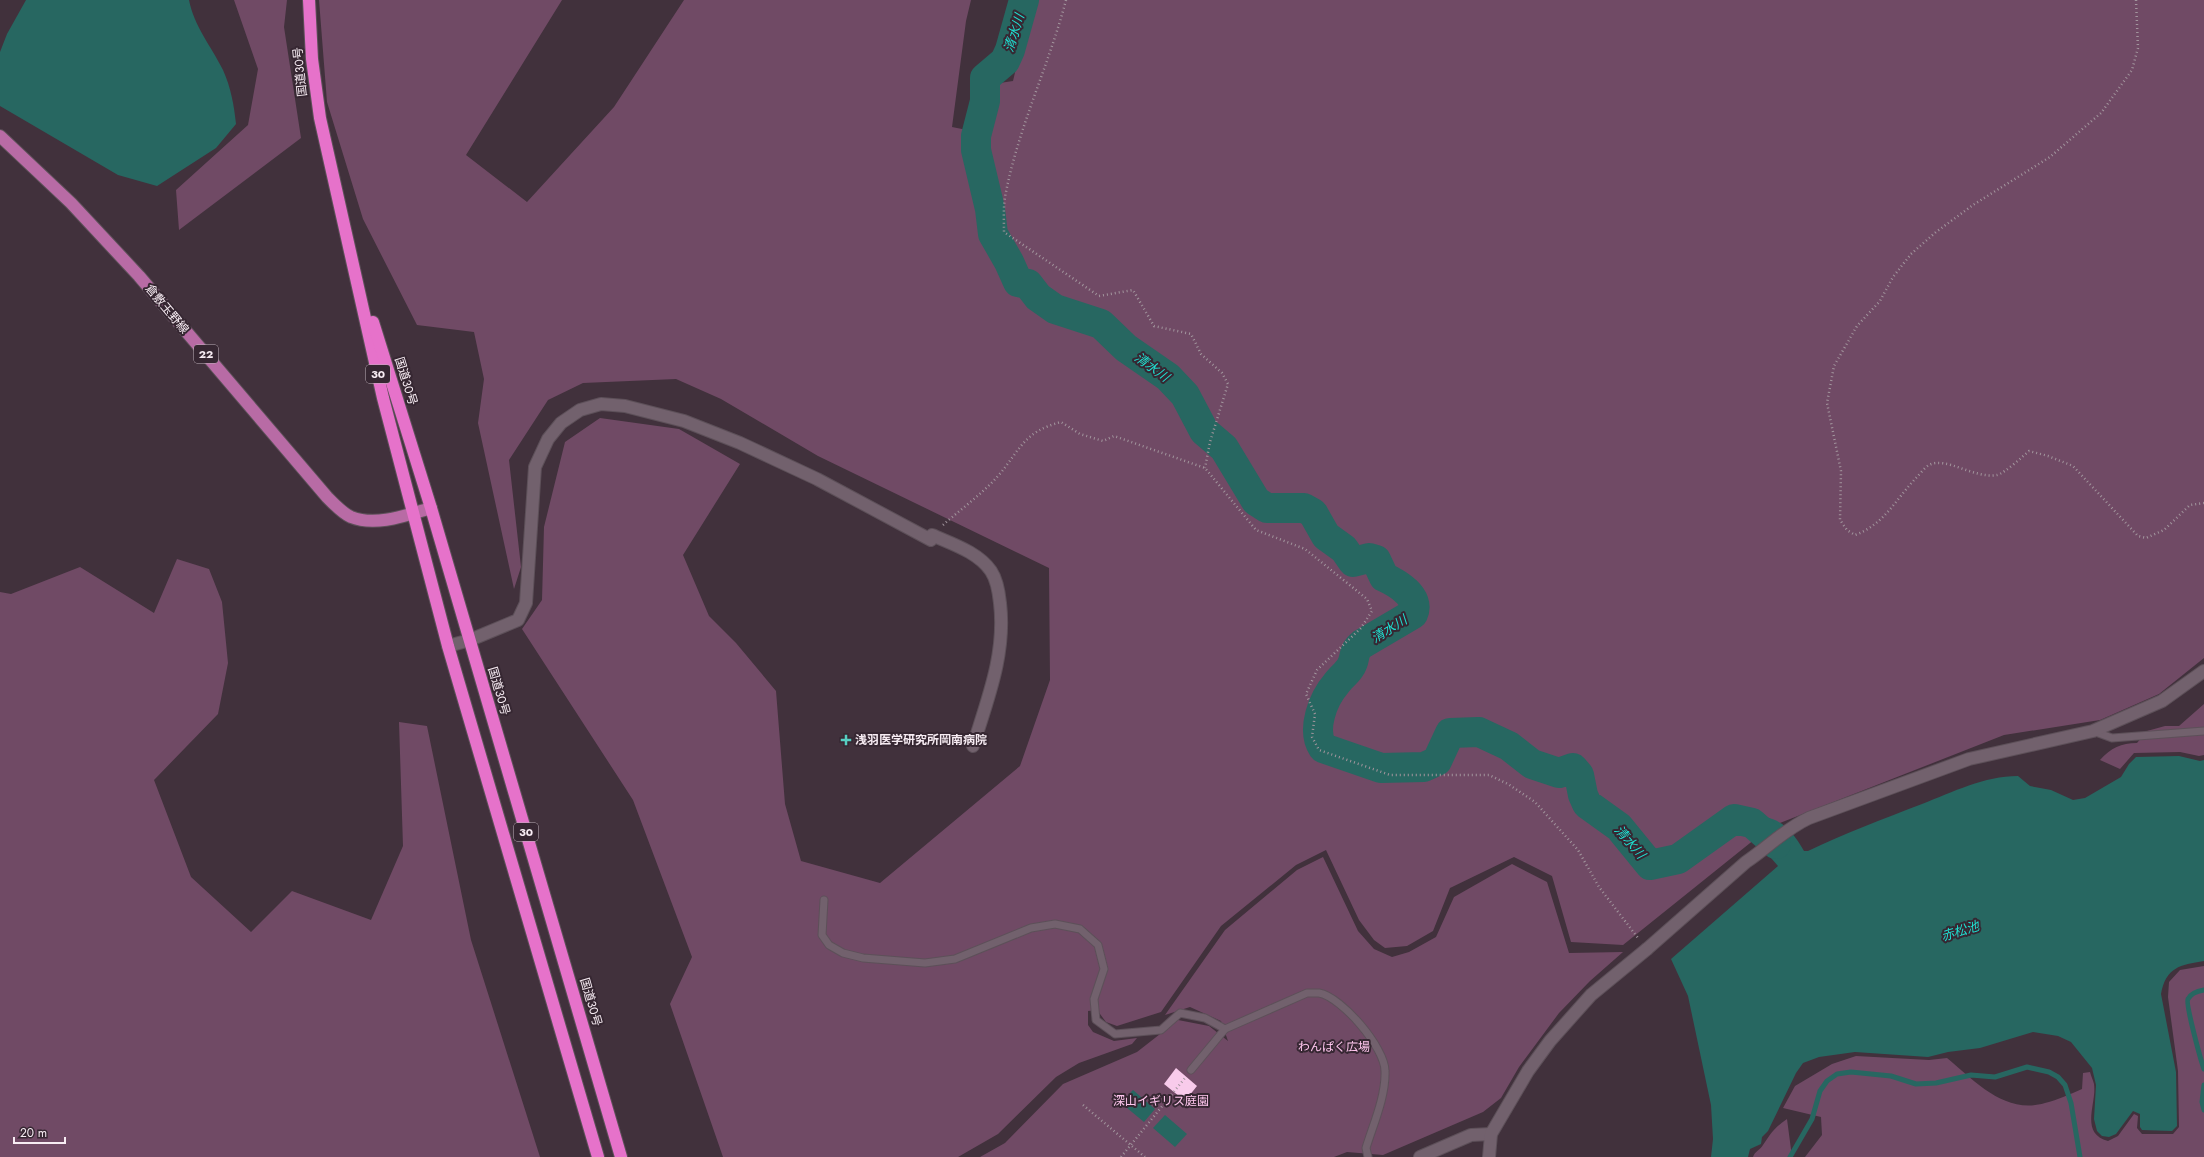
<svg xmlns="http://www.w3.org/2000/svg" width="2204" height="1157" font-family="Jost,'Noto Sans JP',sans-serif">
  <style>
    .green { fill: #704a65 }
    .water { fill: #276761 }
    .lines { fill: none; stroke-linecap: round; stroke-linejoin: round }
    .stream { stroke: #276761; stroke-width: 5 }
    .river { stroke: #276761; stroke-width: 30 }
    .building { fill: #f8cbeb }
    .lane-casing { stroke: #5d5059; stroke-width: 9 }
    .street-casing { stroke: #5d5059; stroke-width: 14 }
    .secondary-casing { stroke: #5d5059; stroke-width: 14 }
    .primary-casing { stroke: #5d5059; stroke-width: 14 }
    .highway-casing { stroke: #5d5059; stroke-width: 14 }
    .path { stroke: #a2959d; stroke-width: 2.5; stroke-dasharray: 1 3; stroke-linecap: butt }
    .lane { stroke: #72616d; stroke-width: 7 }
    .street { stroke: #72616d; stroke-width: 12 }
    .secondary { stroke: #72616d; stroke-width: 12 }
    .primary { stroke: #b86ba5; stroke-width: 12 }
    .highway { stroke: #e672ca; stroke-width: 12 }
    .poi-dot { fill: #57cec2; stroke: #362732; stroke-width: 1.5 }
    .labels { text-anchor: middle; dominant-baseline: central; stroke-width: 4; stroke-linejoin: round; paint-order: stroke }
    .shield { fill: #362732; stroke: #bdb1b9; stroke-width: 1 }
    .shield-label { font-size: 11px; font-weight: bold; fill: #f7ecf3 }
    .street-label { font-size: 12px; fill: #f7ecf3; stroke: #362732 }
    .poi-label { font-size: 12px; font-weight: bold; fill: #f7ecf3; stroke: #362732; text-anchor: start }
    .park-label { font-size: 12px; fill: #ffc6ee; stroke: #362732 }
    .water-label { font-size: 13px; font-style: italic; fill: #1fdfd0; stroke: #362732 }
  </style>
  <rect width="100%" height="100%" fill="#41313c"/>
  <!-- green -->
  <g class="green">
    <path d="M 234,0 L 287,0 L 284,27 L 301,138 L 179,230 L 176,190 L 248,125 L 258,69 Z"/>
    <path d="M 319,0 L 562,0 L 466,155 L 527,202 L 614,107 L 684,0 L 971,0 L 966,21 L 952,127 L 977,132 L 989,112 L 993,84 L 1013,81 L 1028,18 L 1037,0 L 2204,0 L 2204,658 L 2159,694 L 2100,720 L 2004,735 L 1770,827 L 1623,945 L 1571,942 L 1552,876 L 1514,857 L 1450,888 L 1433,931 L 1407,946 L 1385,948 L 1374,940 L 1359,920 L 1326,850 L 1296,865 L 1221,926 L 1161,1012 L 1117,1026 L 1106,1022 L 1097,1010 L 1088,1011 L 1088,1025 L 1093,1032 L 1114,1041 L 1137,1038 L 1132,1044 L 1079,1063 L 1056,1077 L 998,1134 L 958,1157 L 723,1157 L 670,1004 L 692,957 L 633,800 L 522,629 L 542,600 L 544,527 L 565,442 L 600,418 L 679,429 L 740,464 L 683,555 L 709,616 L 736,643 L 776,691 L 785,804 L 801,861 L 880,883 L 1020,766 L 1050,680 L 1049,568 L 818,456 L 721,399 L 676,379 L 583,383 L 548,400 L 509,460 L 521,567 L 514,589 L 478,423 L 484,379 L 474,332 L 417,325 L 363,219 L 327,102 Z"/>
    <path d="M 177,559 L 209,569 L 222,602 L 228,663 L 218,714 L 154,780 L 191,877 L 251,932 L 292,891 L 371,920 L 403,846 L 399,722 L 427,726 L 471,940 L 540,1157 L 0,1157 L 0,592 L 11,594 L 80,567 L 154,613 Z"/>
    <path d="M 2204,704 L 2204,755 L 2199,756 L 2180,752 L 2134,753 L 2120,769 L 2100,760 C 2111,748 2121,743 2137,743 L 2147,731 L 2165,726 L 2179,726 Z"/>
    <path d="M 1323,857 L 1358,931 L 1374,949 L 1392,957 L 1409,952 L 1436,937 L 1454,897 L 1512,864 L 1547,882 L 1569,953 L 1623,952 L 1590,981 L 1559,1013 L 1519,1067 L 1501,1098 L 1483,1112 L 1383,1155 L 1347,1152 L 1334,1157 L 980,1157 L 1005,1143 L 1063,1084 L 1137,1052 L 1178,1020 L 1209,1026 L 1228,1041 L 1221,1021 L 1190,1007 L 1165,1015 L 1225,930 L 1297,870 Z"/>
    <path d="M 2204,966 L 2204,1157 L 1805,1157 L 1822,1135 L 1821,1117 L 1783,1108 L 1795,1086 L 1832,1064 L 1856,1056 L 1929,1060 L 1947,1058 C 1975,1081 2005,1115 2045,1103 C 2058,1100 2070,1094 2082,1089 L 2083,1073 L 2090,1072 C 2091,1076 2093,1080 2094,1084 C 2097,1104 2079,1133 2108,1141 L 2118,1136 L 2134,1114 L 2138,1116 L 2137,1128 L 2142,1134 L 2173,1134 L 2179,1127 L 2178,1071 L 2168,997 L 2169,982 L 2180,970 Z"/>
    <path d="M 1787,1119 L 1792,1157 L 1753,1157 C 1755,1151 1760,1150 1763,1145 C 1773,1131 1772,1130 1787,1119 Z"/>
  </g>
  <!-- water -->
  <g class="water">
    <path d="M 26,0 L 189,0 C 194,26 211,46 223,70 C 231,88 234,105 236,124 L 216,148 L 157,186 L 118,175 L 0,106 L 0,52 L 7,34 Z"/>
    <path d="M 2179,756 L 2200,761 L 2204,760 L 2204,961 C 2180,965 2166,967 2161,994 L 2176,1072 L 2177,1126 L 2172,1131 L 2142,1130 L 2140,1127 L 2140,1114 L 2133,1111 L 2116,1134 L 2109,1137 L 2102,1136 L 2097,1131 L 2094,1119 L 2096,1085 L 2092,1068 L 2071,1042 L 2058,1036 L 2033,1032 L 1980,1048 L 1948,1052 L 1928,1057 L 1855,1052 L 1819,1057 L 1803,1063 L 1796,1073 L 1768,1131 L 1762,1137 L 1761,1144 L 1750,1149 L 1748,1157 L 1711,1157 L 1713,1139 L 1711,1105 L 1688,996 L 1671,959 L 1778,866 L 1743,826 L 1744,815 C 1753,818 1757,815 1765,817 C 1785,821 1794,834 1804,851 L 1808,851 C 1845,833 1883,819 1922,804 C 1953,792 1984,776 2018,776 L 2030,786 L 2051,790 L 2073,800 L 2085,798 L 2121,777 L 2129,764 L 2136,757 Z"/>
    <path d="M 1133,1090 L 1155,1109 L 1144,1122 L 1121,1103 Z"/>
    <path d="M 1165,1115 L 1187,1134 L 1175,1147 L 1153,1128 Z"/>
  </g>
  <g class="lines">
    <!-- stream -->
    <g class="stream">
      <path d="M 2204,990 C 2198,991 2191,993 2188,999 C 2185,1003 2201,1061 2204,1069"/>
      <path d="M 2204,1085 L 2202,1102 L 2204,1110"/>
      <path d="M 1790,1157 L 1812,1119 L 1820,1091 L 1827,1081 L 1837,1074 L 1851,1072 L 1891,1076 L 1916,1084 L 1936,1083 L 1971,1075 L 1995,1077 L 2027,1067 L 2049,1072 L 2058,1077 L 2065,1085 L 2071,1103 L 2080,1157"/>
    </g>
    <!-- river -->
    <path class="river" d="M 1024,0 L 1010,50 L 1005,61 L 985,78 L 985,101 L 976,136 L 976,150 L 990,209 L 993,234 L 1009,262 L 1018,282 L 1028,284 L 1038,297 L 1055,309 L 1101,324 L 1126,348 L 1168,377 L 1185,395 L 1204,431 L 1224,448 L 1256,501 L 1267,508 L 1304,508 L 1313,513 L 1326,536 L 1344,549 L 1353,562 L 1369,558 L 1376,560 L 1384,577 C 1397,583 1421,597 1413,614 L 1362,644 C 1351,653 1357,658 1350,668 C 1346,674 1340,678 1336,684 C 1323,699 1311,730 1323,748 L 1381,768 L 1424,767 L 1437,761 L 1450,733 L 1479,732 L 1509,746 L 1532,764 L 1559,773 L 1573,768 L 1579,775 L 1583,795 L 1587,804 L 1619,827 L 1650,865 L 1678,859 L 1734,819 L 1752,823 L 1776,844"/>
  </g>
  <!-- building -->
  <path class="building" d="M 1176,1068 L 1197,1086 L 1185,1101 L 1164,1084 Z"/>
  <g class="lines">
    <defs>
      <g id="lane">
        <path d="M 2093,731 L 2112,738 L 2204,731"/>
        <path d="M 824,900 L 822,935 L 829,945 L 843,953 L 863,958 L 925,963 L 955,959 L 1031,928 L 1055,924 L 1080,929 L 1098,945 L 1104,969 L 1094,999 L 1096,1020 L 1115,1034 L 1161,1030 L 1180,1013 L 1205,1018 L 1225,1029 L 1307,993 C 1310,993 1315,993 1319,993 C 1342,997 1385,1048 1385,1071 C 1386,1096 1373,1125 1366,1148 L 1368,1157"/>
        <path d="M 1191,1070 L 1225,1029"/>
      </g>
      <g id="street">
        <path d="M 448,646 L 470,640 L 518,620 L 526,603 L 535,467 L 548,439 L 561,423 L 580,410 L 601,404 L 625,406 L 684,421 L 740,443 L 817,479 L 931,540 L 932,535 C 952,544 978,552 991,571 C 997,580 999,593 1000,603 C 1006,653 988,698 973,746"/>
        <path d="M 1647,949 L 1746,862 C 1767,848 1785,829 1809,818 L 1969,759 L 2093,731 L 2162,701 L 2204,671"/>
      </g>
      <g id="secondary">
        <path d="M 1420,1157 L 1471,1135 L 1491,1134"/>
        <path d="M 1489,1157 L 1491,1134 L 1528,1071 L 1550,1041 L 1591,995 L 1647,949"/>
      </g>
      <path id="primary" d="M 0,136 L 71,203 L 139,276 L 327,497 C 334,504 342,513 351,517 C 376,527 407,515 431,508"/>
      <g id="highway">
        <path d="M 309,0 L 312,59 L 320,118 L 383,398 L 448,646 L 598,1157"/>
        <path d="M 373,322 L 431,508 L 621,1157"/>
      </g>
    </defs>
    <!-- lane casing -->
    <use href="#lane" class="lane-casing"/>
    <!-- street casing -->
    <use href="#street" class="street-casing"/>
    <!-- secondary casing -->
    <use href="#secondary" class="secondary-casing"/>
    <!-- primary casing -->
    <use href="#primary" class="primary-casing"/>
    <!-- highway casing -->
    <use href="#highway" class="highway-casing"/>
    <!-- path -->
    <g class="path">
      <path d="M 1066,0 C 1049,65 1019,126 1006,192 C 1003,205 1004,219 1004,232 L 1099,296 L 1133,290 L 1154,326 L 1191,334 L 1201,354 L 1222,373 L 1228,384 L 1210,442 L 1205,468"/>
      <path d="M 2136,0 L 2138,48 L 2132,70 L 2101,113 L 2050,157 L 1973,205 L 1936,232 L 1911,254 L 1893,277 L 1880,301 L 1857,326 L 1834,366 L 1827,403 L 1841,471 L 1840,520 L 1847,530 L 1855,535 C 1885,524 1895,500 1916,478 C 1920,474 1925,467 1929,465 C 1946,456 1974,479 1997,475 C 2005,473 2022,457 2029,451 L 2048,456 L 2073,466 L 2138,536 L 2146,538 L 2164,530 L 2190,505 L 2204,503"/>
      <path d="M 943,525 C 961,509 982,494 998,476 C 1021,449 1023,432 1061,422 L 1080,434 L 1103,441 L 1114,436 L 1205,468 L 1256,530 L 1305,549 L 1367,599 L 1372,611 L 1361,628 L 1317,670 L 1306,694 L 1315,714 L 1312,737 L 1319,750 L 1390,775 L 1489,775 L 1508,784 L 1535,802 L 1578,850 L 1599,887 L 1638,938"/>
      <path d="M 1083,1105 L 1145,1157"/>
      <path d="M 1121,1157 L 1185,1078"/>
    </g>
    <!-- lane -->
    <use href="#lane" class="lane"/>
    <!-- street -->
    <use href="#street" class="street"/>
    <!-- secondary -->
    <use href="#secondary" class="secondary"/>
    <!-- primary -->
    <use href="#primary" class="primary"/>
    <!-- highway -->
    <use href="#highway" class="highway"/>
  </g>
  <!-- markers -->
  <path class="poi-dot" d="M844 734h4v4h4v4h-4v4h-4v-4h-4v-4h4z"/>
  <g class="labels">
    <!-- shield labels -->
    <g class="shield">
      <rect x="194" y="345" width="24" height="18" rx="3"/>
      <rect x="366" y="365" width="24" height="18" rx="3"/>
      <rect x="514" y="823" width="24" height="18" rx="3"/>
    </g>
    <g class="shield-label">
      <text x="206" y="354">22</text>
      <text x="378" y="374">30</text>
      <text x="526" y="832">30</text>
    </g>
    <!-- street labels -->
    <g class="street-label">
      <text transform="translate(300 72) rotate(-96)">国道30号</text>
      <text transform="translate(167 309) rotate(50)">倉敷玉野線</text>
      <text transform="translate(406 381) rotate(73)">国道30号</text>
      <text transform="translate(499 691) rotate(74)">国道30号</text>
      <text transform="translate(591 1002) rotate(74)">国道30号</text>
    </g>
    <!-- poi labels -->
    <g class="poi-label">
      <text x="855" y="740">浅羽医学研究所岡南病院</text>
    </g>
    <!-- park labels -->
    <g class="park-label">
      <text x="1334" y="1047">わんぱく広場</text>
      <text x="1161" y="1101">深山イギリス庭園</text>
    </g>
    <!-- water labels -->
    <g class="water-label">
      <text transform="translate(1014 33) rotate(-73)">清水川</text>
      <text transform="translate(1152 367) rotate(36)">清水川</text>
      <text transform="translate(1389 629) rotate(-32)">清水川</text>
      <text transform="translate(1630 842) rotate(49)">清水川</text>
      <text transform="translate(1960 931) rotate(-17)">赤松池</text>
    </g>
  </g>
  <!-- scale -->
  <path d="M14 1137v6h51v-6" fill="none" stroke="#f7ecf3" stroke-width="2"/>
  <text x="20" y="1137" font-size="12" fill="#f7ecf3" stroke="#362732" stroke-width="3" paint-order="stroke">20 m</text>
</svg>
